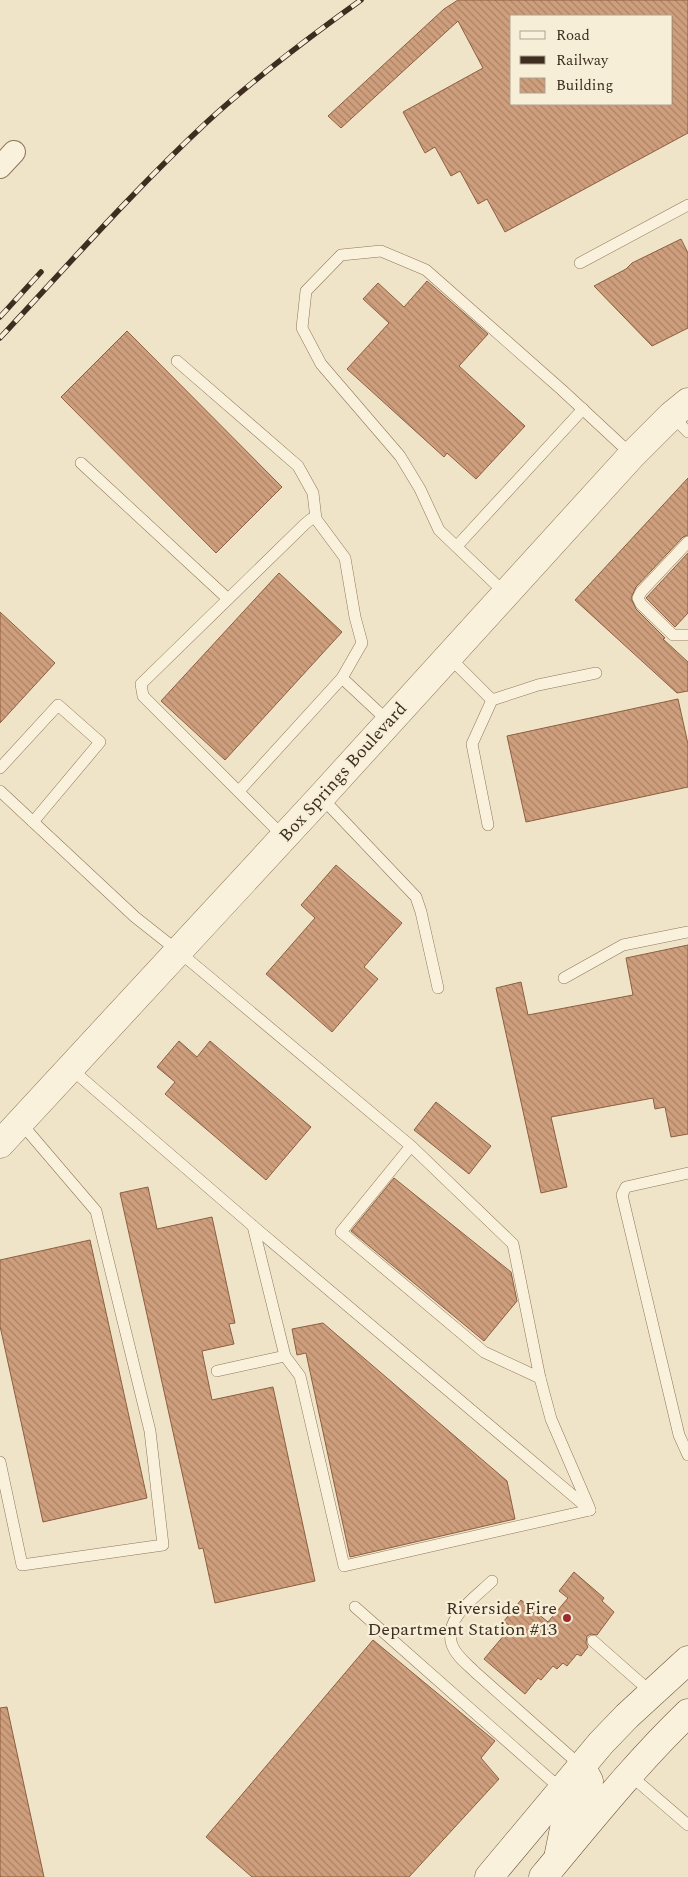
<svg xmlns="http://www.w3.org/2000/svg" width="688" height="1877" font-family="Spectral,serif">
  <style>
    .building { fill: url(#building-back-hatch); stroke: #8d5f41; fill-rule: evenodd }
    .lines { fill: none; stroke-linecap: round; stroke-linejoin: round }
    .service-casing { stroke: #8d765c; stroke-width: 12 }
    .minor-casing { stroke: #8d765c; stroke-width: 24 }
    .tertiary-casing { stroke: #8d765c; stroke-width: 29 }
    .secondary-casing { stroke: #6f573f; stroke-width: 29 }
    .service { stroke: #faf1dc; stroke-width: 11 }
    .minor { stroke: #faf1dc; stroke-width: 22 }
    .tertiary { stroke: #faf1dc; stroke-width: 28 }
    .secondary { stroke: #faf1dc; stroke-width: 28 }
    .rail-casing { stroke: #3d2e20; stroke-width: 5.5 }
    .rail { stroke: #f7eed8; stroke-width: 4; stroke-dasharray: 11; stroke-linecap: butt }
    .poi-dot { fill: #9e2a2b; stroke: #f7eed8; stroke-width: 2 }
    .labels { text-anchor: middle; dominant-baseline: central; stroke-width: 4.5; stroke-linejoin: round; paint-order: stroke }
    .street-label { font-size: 18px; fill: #3d2e20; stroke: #f7eed8 }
    .poi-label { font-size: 18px; fill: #3d2e20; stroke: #f7eed8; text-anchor: end }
  </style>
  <defs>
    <pattern id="building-back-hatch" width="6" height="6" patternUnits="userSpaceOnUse" patternTransform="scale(1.25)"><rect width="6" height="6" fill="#cf9f7d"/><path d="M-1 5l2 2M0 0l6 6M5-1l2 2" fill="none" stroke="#a98266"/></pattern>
  </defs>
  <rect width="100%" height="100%" fill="#f0e4c8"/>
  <!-- building -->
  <g class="building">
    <path d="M 458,0 L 688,0 L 688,133 L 505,232 L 487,199 L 478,204 L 460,171 L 451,176 L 435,147 L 425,153 L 403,112 L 483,68 L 458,21 L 341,128 L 328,116 L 444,9 ZM 512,16 L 672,16 L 672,104 L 512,104 Z"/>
    <path d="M 681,239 L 688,253 L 688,328 L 652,346 L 594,286 L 626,269 L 632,263 Z"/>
    <path d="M 427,281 L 488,334 L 459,366 L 525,426 L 476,479 L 447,453 L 444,457 L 347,369 L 389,323 L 363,299 L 378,283 L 404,307 Z"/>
    <path d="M 127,331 L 282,487 L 216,553 L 61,397 Z"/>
    <path d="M 688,478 L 688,535 L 683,537 L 636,587 L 631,598 L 636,609 L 665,638 L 663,639 L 688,662 L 688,691 L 677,693 L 575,600 Z"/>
    <path d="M 688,553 L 688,613 L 675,627 L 646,598 Z"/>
    <path d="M 279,573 L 342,632 L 225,760 L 161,701 Z"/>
    <path d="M 0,612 L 55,663 L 0,723 Z"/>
    <path d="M 678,699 L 688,744 L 688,787 L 526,822 L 507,736 Z"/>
    <path d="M 336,865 L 402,923 L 364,967 L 378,979 L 332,1032 L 266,974 L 315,918 L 301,905 Z"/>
    <path d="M 688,945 L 688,1134 L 671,1137 L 665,1107 L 655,1109 L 653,1098 L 551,1117 L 567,1187 L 541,1193 L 496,988 L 521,982 L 528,1015 L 633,995 L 626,958 Z"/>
    <path d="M 179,1041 L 197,1057 L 210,1041 L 311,1127 L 266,1180 L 165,1094 L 175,1082 L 157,1067 Z"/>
    <path d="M 436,1102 L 491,1146 L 469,1174 L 414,1130 Z"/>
    <path d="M 394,1178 L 511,1272 L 517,1301 L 484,1341 L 351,1231 Z"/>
    <path d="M 148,1187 L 157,1229 L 212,1217 L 235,1323 L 229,1324 L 234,1344 L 202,1351 L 212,1400 L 273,1387 L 315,1581 L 215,1603 L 203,1548 L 199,1549 L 120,1193 Z"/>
    <path d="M 90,1240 L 147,1498 L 43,1522 L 0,1326 L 0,1260 Z"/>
    <path d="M 323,1323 L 507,1481 L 515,1519 L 350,1557 L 306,1353 L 297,1355 L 292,1329 Z"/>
    <path d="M 574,1572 L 604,1598 L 602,1601 L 614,1612 L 597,1635 L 591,1634 L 587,1636 L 586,1643 L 588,1647 L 581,1656 L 577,1654 L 567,1666 L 563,1663 L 557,1669 L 553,1666 L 541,1680 L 538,1678 L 525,1694 L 484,1659 L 511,1627 L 504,1621 L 521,1600 L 548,1622 L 568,1598 L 559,1591 Z"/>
    <path d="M 373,1640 L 495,1741 L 481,1758 L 499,1779 L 409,1877 L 252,1877 L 206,1837 Z"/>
    <path d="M 7,1707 L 44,1877 L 0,1877 L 0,1708 Z"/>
  </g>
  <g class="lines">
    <defs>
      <g id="service">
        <path d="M 580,263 L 688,205"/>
        <path d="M 177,361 L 298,466 L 313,493 L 316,519"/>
        <path d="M 672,416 L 688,432"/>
        <path d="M 81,463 L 228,599"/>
        <path d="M 688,542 L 641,592 L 638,598 L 641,604 L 673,635 L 688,635"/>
        <path d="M 457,546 L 583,409"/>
        <path d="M 506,594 L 439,530 L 420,489 L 400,456 L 321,364 L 302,328 L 306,291 L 341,255 L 381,251 L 426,270 L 562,390 L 632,455"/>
        <path d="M 449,657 L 492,700"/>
        <path d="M 342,678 L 388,721"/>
        <path d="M 0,768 L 58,705 L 100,742 L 33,822"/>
        <path d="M 0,791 L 135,917 L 178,951 L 411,1146 L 513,1244 L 540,1378 L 484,1352 L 341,1232 L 411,1146"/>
        <path d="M 239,791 L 342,678 L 362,643 L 355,617 L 345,558 L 316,519 L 311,519 L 305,524 L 141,684 L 143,696 L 284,837"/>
        <path d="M 321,797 L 416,897 L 421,912 L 438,988"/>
        <path d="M 488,825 L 472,744 L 492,700 L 538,685 L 596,673"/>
        <path d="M 564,978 L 623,945 L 688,932"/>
        <path d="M 70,1068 L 253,1226 L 285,1356 L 300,1376 L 344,1566 L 590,1510"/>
        <path d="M 688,1173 L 626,1187 L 622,1195 L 679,1435 L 688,1455"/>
        <path d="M 253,1226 L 590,1510"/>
        <path d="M 217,1371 L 285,1356"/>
        <path d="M 540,1378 L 551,1419 L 589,1507"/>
        <path d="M 0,1462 L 22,1565 L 163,1545 L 150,1431 L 96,1211 L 20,1122"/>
        <path d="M 492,1581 C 476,1597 443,1618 452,1645 C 456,1656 467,1664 475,1672 L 581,1766"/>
        <path d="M 355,1607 L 561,1789"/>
        <path d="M 593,1641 L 652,1693"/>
        <path d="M 630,1775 L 688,1825"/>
      </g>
      <path id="minor" d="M 0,167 L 14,152"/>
      <path id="tertiary" d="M 0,1144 L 321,797 L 632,455 L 672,415 L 688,402"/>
      <g id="secondary">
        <path d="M 559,1853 L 567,1814 L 588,1791 L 589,1781 L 581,1766"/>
        <path d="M 489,1877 L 601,1743 L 627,1716 L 688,1660"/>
        <path d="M 543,1877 C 590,1821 635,1764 688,1713"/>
      </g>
    </defs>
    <!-- service casing -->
    <use href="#service" class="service-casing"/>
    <!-- minor casing -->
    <use href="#minor" class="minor-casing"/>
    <!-- tertiary casing -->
    <use href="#tertiary" class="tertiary-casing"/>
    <!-- secondary casing -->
    <use href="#secondary" class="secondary-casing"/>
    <!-- service -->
    <use href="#service" class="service"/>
    <!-- minor -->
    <use href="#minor" class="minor"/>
    <!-- tertiary -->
    <use href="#tertiary" class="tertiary"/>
    <!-- secondary -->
    <use href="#secondary" class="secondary"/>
    <defs>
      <g id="rail">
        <path d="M 0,317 L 41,272"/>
        <path d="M 0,338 C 68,265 134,190 207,122 C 255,78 308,38 361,0"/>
      </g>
    </defs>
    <!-- rail casing -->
    <use href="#rail" class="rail-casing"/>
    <!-- rail -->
    <use href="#rail" class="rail"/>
  </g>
  <!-- markers -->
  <circle class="poi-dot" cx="567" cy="1618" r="5"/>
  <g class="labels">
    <!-- street labels -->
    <g class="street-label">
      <text transform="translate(343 772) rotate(-48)">Box Springs Boulevard</text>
    </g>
    <!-- poi labels -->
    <g class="poi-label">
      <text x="557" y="1608">Riverside Fire<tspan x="557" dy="21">Department Station #13</tspan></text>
    </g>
  </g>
  <!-- legend -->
  <rect x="510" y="15" width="162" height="90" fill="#f7eed8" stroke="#ada18e"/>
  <rect x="520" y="31" width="25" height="8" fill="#faf1dc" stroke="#ada18e"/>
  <text x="556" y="40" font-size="15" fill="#3d2e20">Road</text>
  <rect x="520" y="56" width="25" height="8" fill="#3d2e20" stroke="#ada18e"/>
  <text x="556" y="65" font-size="15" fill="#3d2e20">Railway</text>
  <rect x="520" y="78" width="25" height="15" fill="url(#building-back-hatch)" stroke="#ada18e"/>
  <text x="556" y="90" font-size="15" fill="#3d2e20">Building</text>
</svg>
